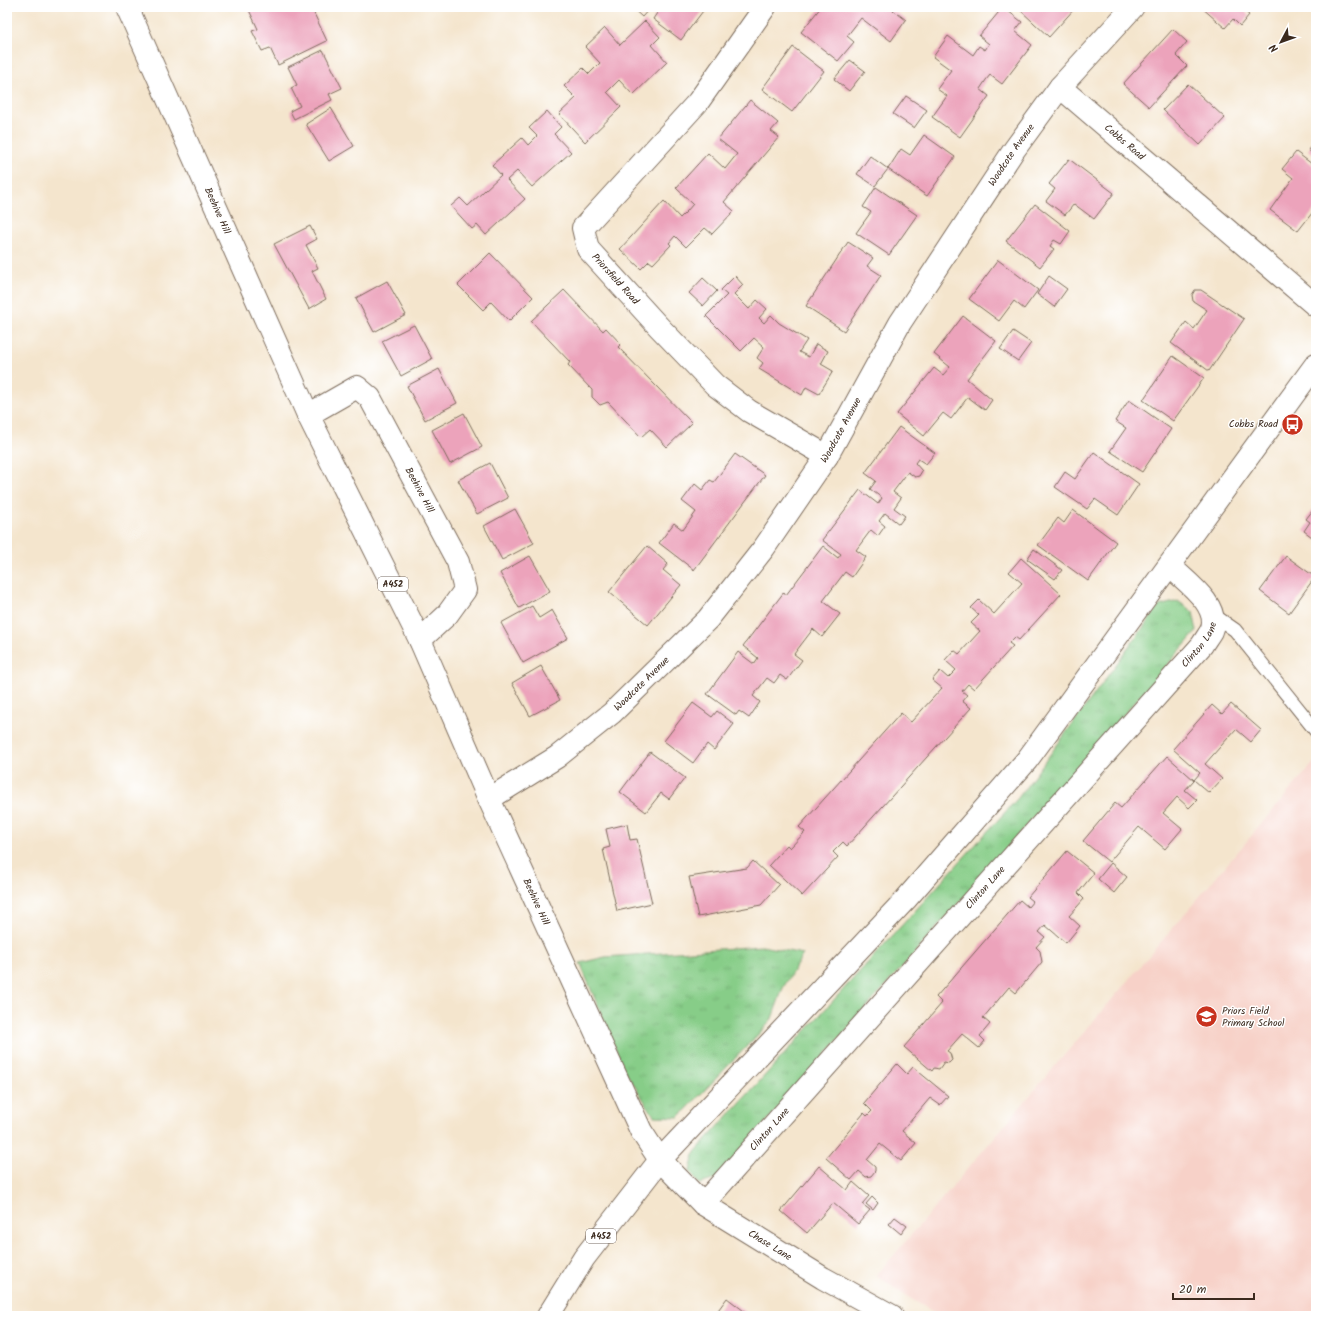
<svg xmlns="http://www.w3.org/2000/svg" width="1323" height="1323" font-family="Kalam,sans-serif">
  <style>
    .built { fill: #f7d1c8 }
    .grass { fill: url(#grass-tufts); stroke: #617c53 }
    .building { fill: #eca3bb }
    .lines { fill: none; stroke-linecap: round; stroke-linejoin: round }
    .lane-casing { stroke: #7c6b5b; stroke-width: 15 }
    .street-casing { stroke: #7c6b5b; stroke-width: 24 }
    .secondary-casing { stroke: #7c6b5b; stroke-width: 24 }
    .primary-casing { stroke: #7c6b5b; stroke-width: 24 }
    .lane { stroke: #fff; stroke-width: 13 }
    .street { stroke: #fff; stroke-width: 22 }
    .secondary { stroke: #fff; stroke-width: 22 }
    .primary { stroke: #fff; stroke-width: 22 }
    .labels { text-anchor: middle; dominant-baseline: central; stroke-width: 3; stroke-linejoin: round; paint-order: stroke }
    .shield { fill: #fff; stroke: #766a62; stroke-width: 1 }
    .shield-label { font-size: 9px; font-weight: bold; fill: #3b2a1e }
    .street-label { font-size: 10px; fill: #3b2a1e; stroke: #fff }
    .poi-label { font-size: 10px; fill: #3b2a1e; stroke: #fff; text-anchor: end }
  </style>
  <defs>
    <pattern id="grass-tufts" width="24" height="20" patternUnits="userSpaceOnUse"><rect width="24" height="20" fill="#87cd88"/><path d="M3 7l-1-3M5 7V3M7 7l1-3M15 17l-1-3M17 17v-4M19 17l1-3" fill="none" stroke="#75b075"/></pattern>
  </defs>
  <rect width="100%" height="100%" fill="#fff"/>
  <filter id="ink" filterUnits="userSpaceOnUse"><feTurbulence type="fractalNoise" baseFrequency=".025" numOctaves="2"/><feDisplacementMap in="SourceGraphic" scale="8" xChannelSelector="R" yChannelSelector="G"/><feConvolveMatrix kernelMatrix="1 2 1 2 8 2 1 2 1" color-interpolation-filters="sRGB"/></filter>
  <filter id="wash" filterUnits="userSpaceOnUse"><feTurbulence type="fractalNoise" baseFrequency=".012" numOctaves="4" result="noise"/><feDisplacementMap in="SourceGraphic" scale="16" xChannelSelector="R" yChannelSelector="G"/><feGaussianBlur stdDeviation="0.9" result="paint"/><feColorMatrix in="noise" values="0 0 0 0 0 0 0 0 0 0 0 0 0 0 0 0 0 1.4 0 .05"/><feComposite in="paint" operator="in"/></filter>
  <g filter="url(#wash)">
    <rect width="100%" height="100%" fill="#f4e5cd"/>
    <!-- built -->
    <path class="built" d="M 1316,760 L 1316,1316 L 940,1316 L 898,1291 L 877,1275 Z"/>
    <!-- grass -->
    <g class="grass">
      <path d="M 1178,601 L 1193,612 L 1197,631 L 716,1179 L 699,1184 L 690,1170 L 695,1152 L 1018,798 L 1159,606 Z"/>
      <path d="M 762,946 L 803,954 L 783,988 L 771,1021 L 679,1117 L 654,1116 L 625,1071 L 580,963 L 605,957 Z"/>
    </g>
    <g id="blocks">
      <!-- building -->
      <g class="building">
        <path d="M 254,7 L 293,7 L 295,11 L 305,7 L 311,7 L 327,41 L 278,65 L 270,48 L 262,51 L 252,31 L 258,29 L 249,10 Z"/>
        <path d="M 631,7 L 649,7 L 650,8 L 642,17 Z"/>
        <path d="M 661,7 L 706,7 L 681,40 L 653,19 Z"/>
        <path d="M 821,7 L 889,7 L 906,20 L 891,41 L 861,18 L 847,36 L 854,42 L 838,61 L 801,32 Z"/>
        <path d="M 1003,7 L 1022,22 L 1015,31 L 1032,45 L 1002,84 L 990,75 L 986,80 L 980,89 L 989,96 L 960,137 L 932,117 L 947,96 L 937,89 L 951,70 L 933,57 L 948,36 L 973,55 L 979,46 L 985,50 L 989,44 L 979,36 Z"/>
        <path d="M 1019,7 L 1076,7 L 1049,37 L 1018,8 Z"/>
        <path d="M 1201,7 L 1244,7 L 1242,9 L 1249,15 L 1240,26 L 1233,19 L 1225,28 Z"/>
        <path d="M 645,21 L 660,37 L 652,45 L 667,62 L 633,95 L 619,80 L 607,92 L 621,107 L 585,142 L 559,114 L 576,98 L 564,86 L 583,68 L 589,74 L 600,63 L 585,47 L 605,28 L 620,45 Z"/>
        <path d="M 1173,29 L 1187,42 L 1176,55 L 1187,66 L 1149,107 L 1123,84 Z"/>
        <path d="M 793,47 L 824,71 L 792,112 L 762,89 Z"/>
        <path d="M 323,50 L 342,88 L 329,94 L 332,100 L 294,119 L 290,111 L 300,106 L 291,88 L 297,85 L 288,67 Z"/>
        <path d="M 850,60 L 865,71 L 849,91 L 834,79 Z"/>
        <path d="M 1188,84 L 1225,118 L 1200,145 L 1163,110 Z"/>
        <path d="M 906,96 L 927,110 L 914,128 L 893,114 Z"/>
        <path d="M 750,100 L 778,123 L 771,131 L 779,137 L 724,202 L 734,211 L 712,234 L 705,228 L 686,247 L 675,236 L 669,243 L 671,245 L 653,264 L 649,261 L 641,269 L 620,249 L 664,201 L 680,218 L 687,211 L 693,204 L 676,188 L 708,153 L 725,169 L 737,154 L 718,139 Z"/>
        <path d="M 331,108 L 354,146 L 329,161 L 306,124 Z"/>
        <path d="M 547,111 L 561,127 L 554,134 L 571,152 L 532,187 L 517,171 L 507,180 L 525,199 L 486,235 L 477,225 L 472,229 L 451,206 L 460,198 L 468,206 L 501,175 L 492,165 L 522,138 L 528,145 L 537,136 L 529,128 Z"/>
        <path d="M 924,135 L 955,157 L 927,196 L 888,169 L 901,149 L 910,155 Z"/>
        <path d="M 1316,140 L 1316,156 L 1308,150 Z"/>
        <path d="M 1296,152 L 1316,167 L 1316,208 L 1298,231 L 1270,210 L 1293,178 L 1282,169 Z"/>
        <path d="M 870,156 L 888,169 L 875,186 L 857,174 Z"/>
        <path d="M 1069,159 L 1114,193 L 1094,219 L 1074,204 L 1065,215 L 1046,201 L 1055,189 L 1049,184 Z"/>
        <path d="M 876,187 L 917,215 L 889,255 L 856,233 L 871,212 L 863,207 Z"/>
        <path d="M 1035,204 L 1070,231 L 1061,244 L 1054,240 L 1050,246 L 1054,249 L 1040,267 L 1006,241 Z"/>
        <path d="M 310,226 L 317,239 L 306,245 L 318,268 L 312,271 L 326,299 L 309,309 L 274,244 Z"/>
        <path d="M 848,242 L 873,258 L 867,266 L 881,275 L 844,331 L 806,306 Z"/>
        <path d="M 490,253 L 533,297 L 509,321 L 491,302 L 483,310 L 458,285 Z"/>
        <path d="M 998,260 L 1038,290 L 1024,309 L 1014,301 L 999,321 L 969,299 Z"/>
        <path d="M 735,276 L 743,285 L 734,294 L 749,309 L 757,300 L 767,309 L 759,318 L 764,323 L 771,315 L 779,323 L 807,340 L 799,352 L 809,357 L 816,344 L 828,351 L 821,364 L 833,371 L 819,394 L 806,387 L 802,395 L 759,369 L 763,363 L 757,358 L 764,347 L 754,338 L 741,351 L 706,316 L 727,295 L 721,290 Z"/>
        <path d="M 1049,276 L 1067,289 L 1054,307 L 1037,294 Z"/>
        <path d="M 703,278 L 717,291 L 703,306 L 689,293 Z"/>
        <path d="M 387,281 L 406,315 L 374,332 L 356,298 Z"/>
        <path d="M 564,290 L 603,331 L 606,328 L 621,344 L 618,347 L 692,423 L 667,447 L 650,429 L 641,437 L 608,402 L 600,405 L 592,397 L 592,390 L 568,365 L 570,362 L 531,321 Z"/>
        <path d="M 1195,290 L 1201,290 L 1244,319 L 1209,371 L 1171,343 L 1186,322 L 1194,329 L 1207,310 L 1193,301 L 1192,295 Z"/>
        <path d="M 963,316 L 996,341 L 967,379 L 992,400 L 985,410 L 968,397 L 951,419 L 943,413 L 924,436 L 897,414 L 934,368 L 943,375 L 950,367 L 934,354 Z"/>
        <path d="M 414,325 L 432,359 L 401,376 L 382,341 Z"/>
        <path d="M 1013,331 L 1031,343 L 1018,361 L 1000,349 Z"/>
        <path d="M 1173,356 L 1204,378 L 1173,421 L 1143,400 Z"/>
        <path d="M 439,369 L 457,403 L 425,420 L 407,386 Z"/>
        <path d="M 1129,400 L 1171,429 L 1142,472 L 1110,451 L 1126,428 L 1115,421 Z"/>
        <path d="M 464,413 L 482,447 L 450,464 L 432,430 Z"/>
        <path d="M 899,427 L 935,453 L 926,464 L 918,459 L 915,463 L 922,471 L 919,476 L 915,477 L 908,472 L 893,492 L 901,498 L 894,508 L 905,516 L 899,524 L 885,513 L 879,521 L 885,526 L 878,536 L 871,530 L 856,550 L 866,557 L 852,577 L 845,572 L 823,601 L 840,614 L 822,637 L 813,629 L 794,654 L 802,660 L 787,680 L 780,675 L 774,683 L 767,678 L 753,696 L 760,702 L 749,718 L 739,711 L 736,715 L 707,694 L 738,652 L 754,664 L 758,658 L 743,646 L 784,592 L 786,595 L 823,546 L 838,558 L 841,554 L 822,540 L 860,490 L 878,504 L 882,498 L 870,489 L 876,481 L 865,473 Z"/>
        <path d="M 1094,452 L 1139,484 L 1118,515 L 1095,499 L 1087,509 L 1055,487 L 1065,472 L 1075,479 Z"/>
        <path d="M 735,454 L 765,475 L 694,570 L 659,543 L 674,523 L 683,530 L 696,512 L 682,501 L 695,484 L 702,490 L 710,480 L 714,482 Z"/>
        <path d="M 490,463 L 508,498 L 477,514 L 458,480 Z"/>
        <path d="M 515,509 L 534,543 L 502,560 L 484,526 Z"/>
        <path d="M 1073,510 L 1116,542 L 1088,581 L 1038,545 L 1058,518 L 1064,523 Z"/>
        <path d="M 1313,510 L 1316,512 L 1316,540 L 1304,531 L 1310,522 L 1306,519 Z"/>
        <path d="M 647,546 L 668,564 L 663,570 L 681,585 L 648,625 L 609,592 Z"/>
        <path d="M 1034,549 L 1062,570 L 1055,579 L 1027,559 Z"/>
        <path d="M 530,556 L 550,591 L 519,608 L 500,573 Z"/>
        <path d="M 1286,556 L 1315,577 L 1289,613 L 1260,591 Z"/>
        <path d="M 1021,558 L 1061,594 L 1019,640 L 1015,637 L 1009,643 L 1013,646 L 974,689 L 968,684 L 962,691 L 967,695 L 962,701 L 971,708 L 847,846 L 843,842 L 833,852 L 838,857 L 802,896 L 769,865 L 787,845 L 790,848 L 805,832 L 799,827 L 901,713 L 911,722 L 942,688 L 932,680 L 940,671 L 948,678 L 956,670 L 945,660 L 954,650 L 959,654 L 980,631 L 971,623 L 979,615 L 971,608 L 979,600 L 994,614 L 1022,583 L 1009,572 Z"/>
        <path d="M 532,606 L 539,618 L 552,610 L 568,638 L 523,663 L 501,623 Z"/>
        <path d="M 541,666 L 560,700 L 530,716 L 512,683 Z"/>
        <path d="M 693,703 L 712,717 L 717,711 L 734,724 L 714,750 L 707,744 L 693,763 L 664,741 Z"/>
        <path d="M 1231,704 L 1261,730 L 1251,742 L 1236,729 L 1205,764 L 1222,779 L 1209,793 L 1194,780 L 1200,773 L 1173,749 L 1212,705 L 1222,714 Z"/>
        <path d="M 650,752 L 685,778 L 669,799 L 661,793 L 646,812 L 620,792 Z"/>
        <path d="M 1167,756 L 1194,780 L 1185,790 L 1197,800 L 1189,808 L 1177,797 L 1163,813 L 1182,829 L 1165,849 L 1139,827 L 1109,862 L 1083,841 L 1115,803 L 1121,808 Z"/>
        <path d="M 627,824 L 630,840 L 637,839 L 652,903 L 617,911 L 603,849 L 610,847 L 606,829 Z"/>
        <path d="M 1067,851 L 1094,873 L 1078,893 L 1084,899 L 1069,916 L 1080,926 L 1066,943 L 1045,925 L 1039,932 L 1045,937 L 1036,947 L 1040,951 L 1042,962 L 1016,993 L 1009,987 L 983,1018 L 990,1024 L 980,1036 L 985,1041 L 979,1048 L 962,1034 L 947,1051 L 950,1053 L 952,1060 L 949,1063 L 944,1062 L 939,1069 L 934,1068 L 932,1071 L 904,1047 L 942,1003 L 936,997 L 1020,900 L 1028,907 L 1033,901 L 1028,897 Z"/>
        <path d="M 753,861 L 779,885 L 761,905 L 698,917 L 689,877 L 747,868 Z"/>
        <path d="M 1111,863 L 1127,877 L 1114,893 L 1098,879 Z"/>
        <path d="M 897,1064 L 907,1074 L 913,1067 L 948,1096 L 940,1105 L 930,1098 L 902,1131 L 916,1143 L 901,1161 L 880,1144 L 867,1160 L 875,1167 L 875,1171 L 871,1176 L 866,1177 L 859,1171 L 851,1180 L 826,1158 L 864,1113 L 867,1116 L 872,1111 L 864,1103 Z"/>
        <path d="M 819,1166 L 847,1190 L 853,1182 L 869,1196 L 862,1204 L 870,1210 L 858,1224 L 833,1203 L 807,1233 L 781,1211 Z"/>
        <path d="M 872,1197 L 878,1203 L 873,1210 L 866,1204 Z"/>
        <path d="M 895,1217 L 907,1226 L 901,1234 L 889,1224 Z"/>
        <path d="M 727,1298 L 748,1314 L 746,1316 L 720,1316 L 716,1313 Z"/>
      </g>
    </g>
  </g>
  <g filter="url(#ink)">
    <use href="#blocks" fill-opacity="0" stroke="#7c6b5b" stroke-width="1"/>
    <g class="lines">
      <defs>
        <path id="lane" d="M 1212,614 L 1235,630 L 1316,731"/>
        <g id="street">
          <path id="s1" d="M 765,7 L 698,102 L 583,228 L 588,249 L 659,327 L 715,385 L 749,411 L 827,456"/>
          <path id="s2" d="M 1060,87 L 1316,306"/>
          <path id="s3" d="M 308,415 L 357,387 L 370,398 L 458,562 L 465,590 L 447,615 L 420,640"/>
          <path id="s4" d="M 489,799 L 557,757 L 612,713 L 708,619 L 764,548 L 827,456 L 900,323 L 1014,150 L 1060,87 L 1133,7"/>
          <path id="s5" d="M 660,1160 L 703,1204 L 823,1278 L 892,1316"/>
          <path id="s6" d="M 703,1204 L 1202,645 C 1205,640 1208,636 1211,631 C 1222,606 1185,581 1170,566"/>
        </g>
        <path id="secondary" d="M 660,1160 L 906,899 L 1027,760 L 1316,364"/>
        <g id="primary">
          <path id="s7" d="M 127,7 L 308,415 L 420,640 L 489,799 L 641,1131 L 660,1160 L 584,1258 L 548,1316"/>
        </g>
      </defs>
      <!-- lane casing -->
      <use href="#lane" class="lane-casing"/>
      <!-- street casing -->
      <use href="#street" class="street-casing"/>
      <!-- secondary casing -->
      <use href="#secondary" class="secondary-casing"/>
      <!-- primary casing -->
      <use href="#primary" class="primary-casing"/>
      <!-- lane -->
      <use href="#lane" class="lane"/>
      <!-- street -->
      <use href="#street" class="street"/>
      <!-- secondary -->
      <use href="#secondary" class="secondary"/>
      <!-- primary -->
      <use href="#primary" class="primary"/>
    </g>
  </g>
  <!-- icons -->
  <defs>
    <symbol id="bus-disc" viewBox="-11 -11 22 22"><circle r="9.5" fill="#c8321e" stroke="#fff"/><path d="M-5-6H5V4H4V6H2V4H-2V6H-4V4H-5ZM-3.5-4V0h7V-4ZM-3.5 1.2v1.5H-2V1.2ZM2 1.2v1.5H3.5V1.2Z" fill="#fff"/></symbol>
    <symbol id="school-disc" viewBox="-11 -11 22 22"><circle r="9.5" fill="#c8321e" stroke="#fff"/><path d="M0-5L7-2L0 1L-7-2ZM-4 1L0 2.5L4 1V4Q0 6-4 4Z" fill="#fff"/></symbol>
  </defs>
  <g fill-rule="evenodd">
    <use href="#bus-disc" x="1280" y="412" width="25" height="25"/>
    <use href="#school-disc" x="1194" y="1004" width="25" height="25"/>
  </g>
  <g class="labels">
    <!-- shield labels -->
    <g class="shield">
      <rect x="378" y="577" width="30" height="14" rx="3"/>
      <rect x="586" y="1229" width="30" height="14" rx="3"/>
    </g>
    <g class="shield-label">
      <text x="393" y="584">A452</text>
      <text x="601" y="1236">A452</text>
    </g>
    <!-- street labels -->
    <g class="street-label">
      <text stroke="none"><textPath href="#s2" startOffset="85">Cobbs Road</textPath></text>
      <text stroke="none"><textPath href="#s4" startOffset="840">Woodcote Avenue</textPath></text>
      <text stroke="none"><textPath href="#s7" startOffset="223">Beehive Hill</textPath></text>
      <text stroke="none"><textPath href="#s1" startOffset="349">Priorsfield Road</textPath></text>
      <text stroke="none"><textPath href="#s4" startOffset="516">Woodcote Avenue</textPath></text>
      <text stroke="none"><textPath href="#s3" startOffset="178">Beehive Hill</textPath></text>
      <text stroke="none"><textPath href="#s6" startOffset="748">Clinton Lane</textPath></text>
      <text stroke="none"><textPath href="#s4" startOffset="192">Woodcote Avenue</textPath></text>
      <text stroke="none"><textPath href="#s6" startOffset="424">Clinton Lane</textPath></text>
      <text stroke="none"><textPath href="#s7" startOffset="984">Beehive Hill</textPath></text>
      <text stroke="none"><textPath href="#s6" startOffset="100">Clinton Lane</textPath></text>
      <text stroke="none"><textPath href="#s5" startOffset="140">Chase Lane</textPath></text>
    </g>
    <!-- poi labels -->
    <g class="poi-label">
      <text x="1278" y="424">Cobbs Road</text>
      <text x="1222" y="1011" text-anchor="start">Priors Field<tspan x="1222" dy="12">Primary School</tspan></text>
    </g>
  </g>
  <!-- margin -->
  <rect width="1323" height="1323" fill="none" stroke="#fff" stroke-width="24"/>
  <!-- north arrow -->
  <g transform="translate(1281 42) rotate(229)" stroke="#ffffff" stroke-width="3" paint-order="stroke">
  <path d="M0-3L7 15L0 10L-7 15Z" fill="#3b2a1e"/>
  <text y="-6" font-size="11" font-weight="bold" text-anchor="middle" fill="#3b2a1e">N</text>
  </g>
  <!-- scale -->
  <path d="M1173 1293v6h81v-6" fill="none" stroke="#3b2a1e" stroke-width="2"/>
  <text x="1179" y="1293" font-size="12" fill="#3b2a1e" stroke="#ffffff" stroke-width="3" paint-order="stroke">20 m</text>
</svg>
